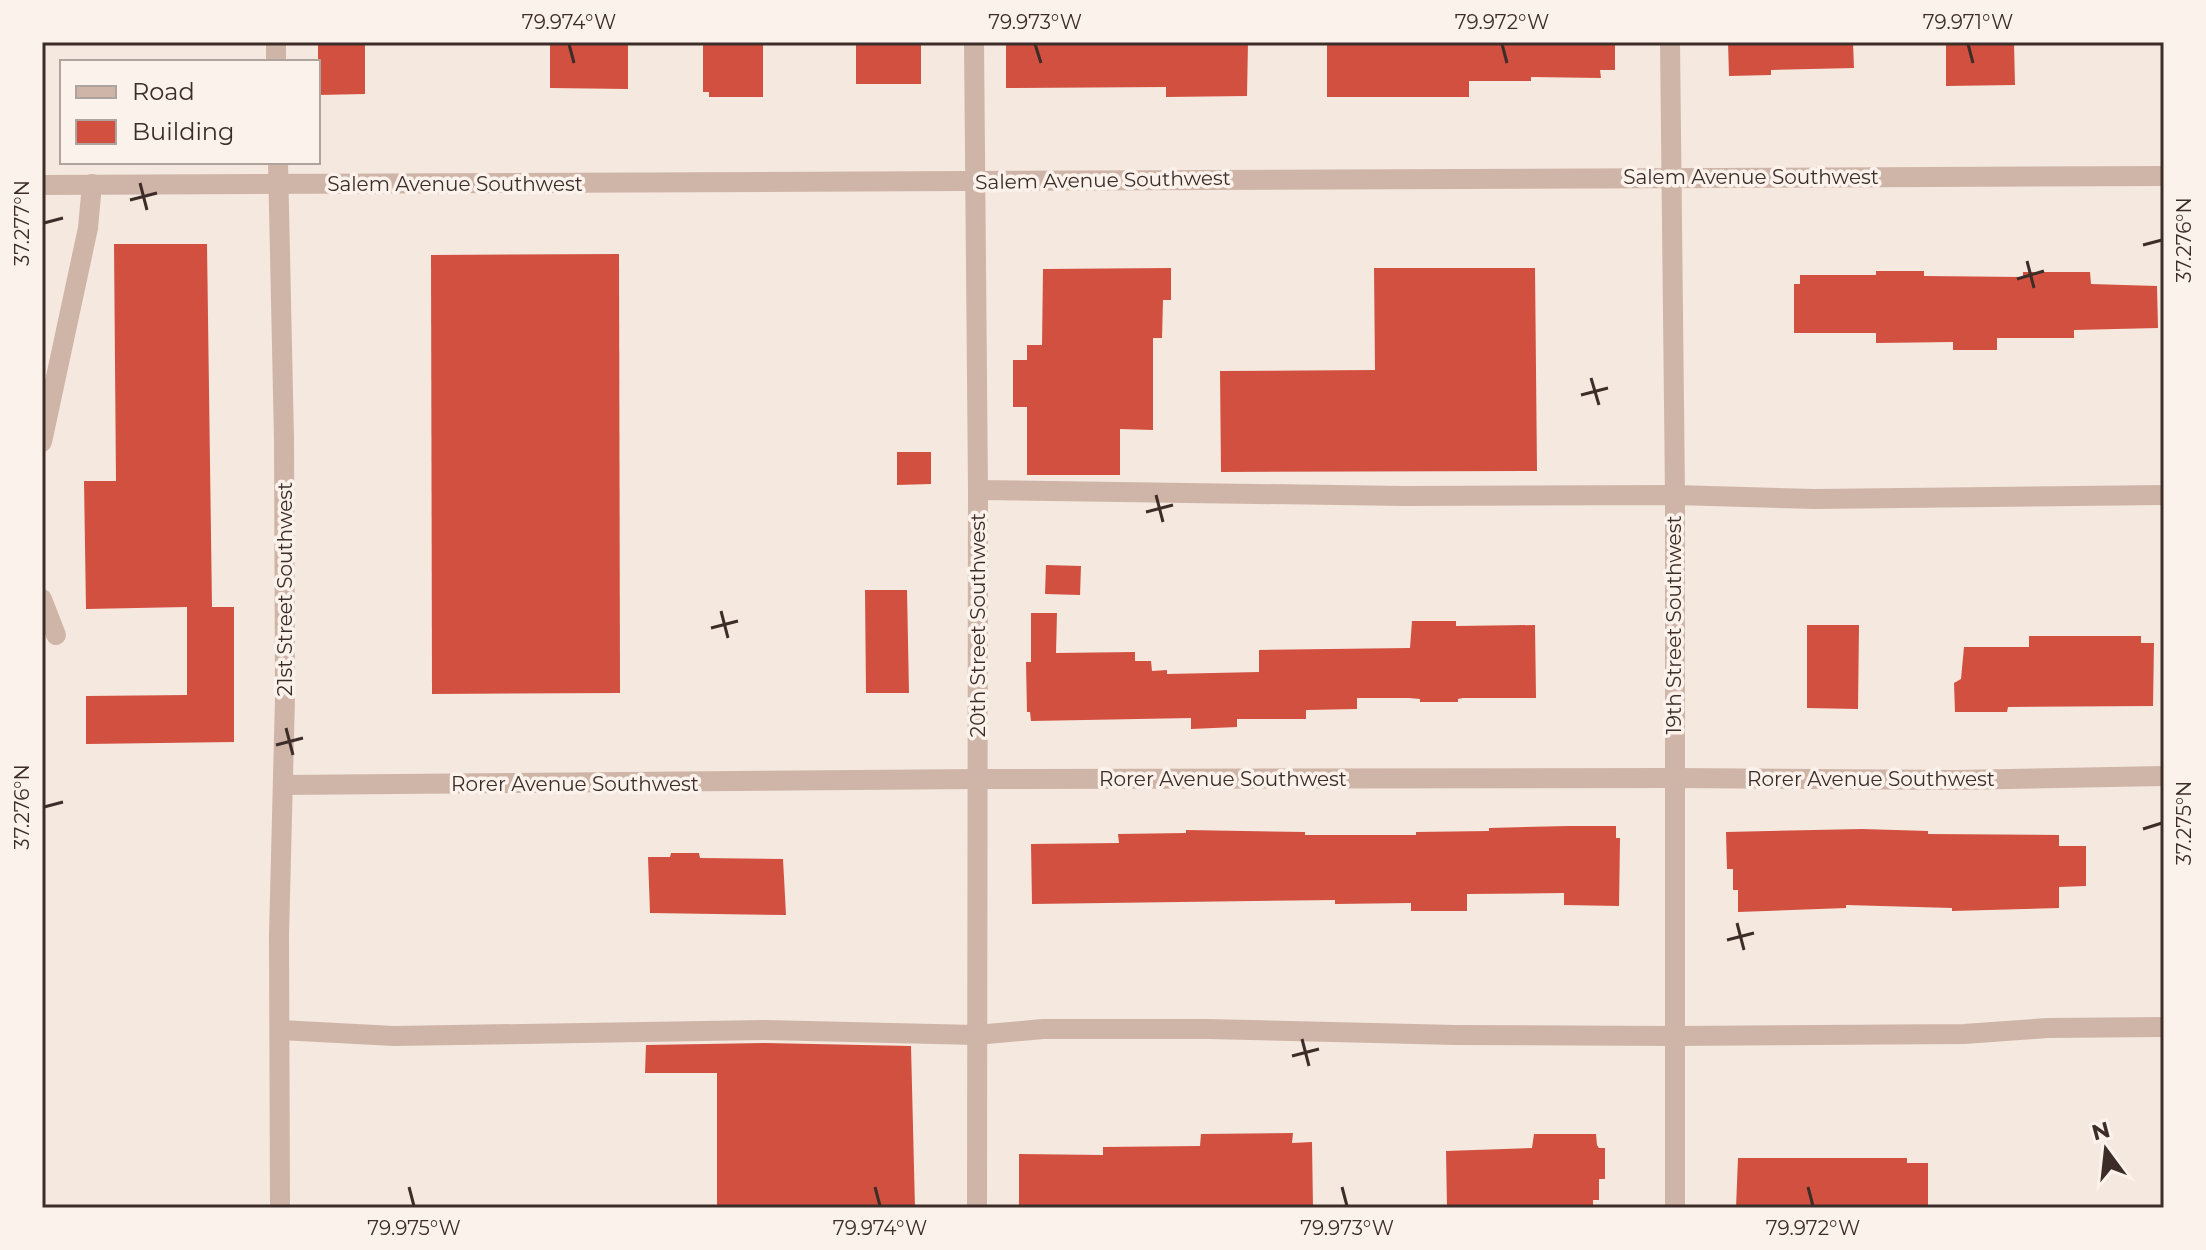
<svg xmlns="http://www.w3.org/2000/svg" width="2206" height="1250" font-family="Montserrat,sans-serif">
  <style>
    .building { fill: #d25040 }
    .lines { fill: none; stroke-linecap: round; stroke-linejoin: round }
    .minor { stroke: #cfb5a8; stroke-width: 20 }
    .ticks { fill: none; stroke: #3c2d29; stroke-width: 3 }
    .labels { text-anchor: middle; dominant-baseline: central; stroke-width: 7; stroke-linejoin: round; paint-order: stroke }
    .street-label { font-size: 20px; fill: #3c2d29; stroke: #fcf2ec }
    .neatline { fill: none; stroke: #3c2d29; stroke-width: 3 }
    .ticks-label { font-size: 20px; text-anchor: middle; fill: #3c2d29 }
  </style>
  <rect width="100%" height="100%" fill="#f5e8df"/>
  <!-- building -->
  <g class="building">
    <path d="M 318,42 L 365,42 L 365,94 L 318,95 Z"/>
    <path d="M 550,42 L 628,42 L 628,89 L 550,88 Z"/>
    <path d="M 703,42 L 763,42 L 763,97 L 709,97 L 709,92 L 703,92 Z"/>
    <rect x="856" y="42" width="65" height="42"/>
    <path d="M 1016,42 L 1092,45 L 1248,42 L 1247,96 L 1166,97 L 1166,87 L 1006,88 L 1006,44 Z"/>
    <path d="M 1327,42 L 1615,42 L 1615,70 L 1600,70 L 1601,78 L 1531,77 L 1531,81 L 1469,81 L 1469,97 L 1327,97 Z"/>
    <path d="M 1728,42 L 1853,42 L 1854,68 L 1771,70 L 1771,75 L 1729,76 Z"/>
    <path d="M 1946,42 L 2014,42 L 2015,85 L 1946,86 Z"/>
    <path d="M 114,244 L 207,244 L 212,607 L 190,607 L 234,607 L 234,742 L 86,744 L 86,696 L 187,695 L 187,607 L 86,609 L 84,481 L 116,481 Z"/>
    <path d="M 619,254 L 620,693 L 432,694 L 431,255 Z"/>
    <path d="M 1171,268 L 1171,300 L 1163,300 L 1162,338 L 1153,338 L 1153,430 L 1120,429 L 1120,475 L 1027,475 L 1027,407 L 1013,407 L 1013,360 L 1027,360 L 1027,345 L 1042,345 L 1043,269 Z"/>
    <path d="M 1374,268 L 1535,268 L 1537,471 L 1221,472 L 1220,371 L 1375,370 Z"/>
    <path d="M 1876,271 L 1924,271 L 1924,276 L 2023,277 L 2023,272 L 2090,272 L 2091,284 L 2157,286 L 2158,328 L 2074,330 L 2074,338 L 1997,338 L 1997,350 L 1953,350 L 1953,342 L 1876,343 L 1876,333 L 1794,333 L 1794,284 L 1800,284 L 1800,275 L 1876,275 Z"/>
    <path d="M 897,452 L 931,452 L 931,484 L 897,485 Z"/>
    <path d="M 1046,565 L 1081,566 L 1080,595 L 1045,594 Z"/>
    <path d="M 865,590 L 907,590 L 909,693 L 866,693 Z"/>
    <path d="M 1031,613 L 1057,613 L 1056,653 L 1135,652 L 1135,661 L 1151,661 L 1152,671 L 1167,670 L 1167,674 L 1259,672 L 1259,650 L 1410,648 L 1412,621 L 1456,621 L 1456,626 L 1535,625 L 1536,698 L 1463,698 L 1458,699 L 1458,702 L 1420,702 L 1420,699 L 1409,698 L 1357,698 L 1357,709 L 1306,710 L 1306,719 L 1237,719 L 1237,727 L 1191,729 L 1191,718 L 1031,721 L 1030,712 L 1027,712 L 1026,662 L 1031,662 Z"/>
    <path d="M 1807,625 L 1859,625 L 1858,709 L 1807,708 Z"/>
    <path d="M 2029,636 L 2141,636 L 2141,643 L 2154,643 L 2153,706 L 2008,707 L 2007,712 L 1955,712 L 1954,683 L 1961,679 L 1964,647 L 2029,647 Z"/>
    <path d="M 1568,826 L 1616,826 L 1616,838 L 1620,838 L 1619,906 L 1564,905 L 1564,893 L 1467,894 L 1467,911 L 1411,911 L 1411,903 L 1335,904 L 1335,900 L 1032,904 L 1031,844 L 1119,843 L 1118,834 L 1186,833 L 1186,830 L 1305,832 L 1305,835 L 1416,835 L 1416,832 L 1489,831 L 1489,828 Z"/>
    <path d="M 1862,829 L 1928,831 L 1928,834 L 2059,835 L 2059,846 L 2086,846 L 2086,886 L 2059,887 L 2059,908 L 1952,911 L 1952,908 L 1846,905 L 1846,908 L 1738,912 L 1738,890 L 1733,890 L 1733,869 L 1727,869 L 1726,832 Z"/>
    <path d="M 671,853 L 699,853 L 700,858 L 783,859 L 786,915 L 650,913 L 648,857 L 670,857 Z"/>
    <path d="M 765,1043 L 911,1046 L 915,1208 L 717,1208 L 717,1073 L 645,1073 L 646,1045 Z"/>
    <path d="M 1293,1133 L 1292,1143 L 1312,1142 L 1313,1208 L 1019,1208 L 1019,1154 L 1103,1155 L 1103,1147 L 1200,1146 L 1201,1134 Z"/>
    <path d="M 1534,1134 L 1596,1134 L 1597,1145 L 1599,1148 L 1605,1148 L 1605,1179 L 1599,1179 L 1599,1200 L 1593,1200 L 1593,1208 L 1447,1208 L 1446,1151 L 1532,1148 Z"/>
    <path d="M 1738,1158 L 1907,1158 L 1907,1163 L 1928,1163 L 1928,1208 L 1736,1208 Z"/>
  </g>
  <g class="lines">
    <!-- minor -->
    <g class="minor">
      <path d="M 276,42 L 276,62"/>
      <path d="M 974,42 L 978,490 L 977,1208"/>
      <path d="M 1670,42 L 1675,495 L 1675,1208"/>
      <path d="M 278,162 L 284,439 L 285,697 L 279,936 L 280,1208"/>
      <path d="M 42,185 L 2164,176"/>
      <path d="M 42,442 L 88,228 L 92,184"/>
      <path d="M 978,490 L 1405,496 L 1675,495 L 1814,499 L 2164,495"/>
      <path d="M 42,599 L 56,635"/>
      <path d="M 283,785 L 978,779 L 1674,778 L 1957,780 L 2164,776"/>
      <path d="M 280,1030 L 394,1036 L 765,1030 L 976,1035 L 1043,1029 L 1208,1029 L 1455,1035 L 1674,1036 L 1964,1034 L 2048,1028 L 2164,1027"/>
    </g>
  </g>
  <!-- ticks -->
  <path class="ticks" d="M 569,44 L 574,63M 1035,44 L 1041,63M 1502,44 L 1507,63M 1968,44 L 1973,63M 140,183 L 147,210M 130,200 L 157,193M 44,223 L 63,218M 2143,245 L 2162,240M 2027,261 L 2034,288M 2017,279 L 2044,271M 1591,378 L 1599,405M 1581,395 L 1608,388M 1156,495 L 1163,522M 1146,512 L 1173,505M 721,611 L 728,638M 711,628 L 738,621M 286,728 L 293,755M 276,745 L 303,738M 44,807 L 63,802M 2143,829 L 2162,823M 1737,923 L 1744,950M 1727,940 L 1754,933M 1302,1039 L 1309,1066M 1292,1056 L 1319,1049M 409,1187 L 414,1206M 875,1187 L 880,1206M 1342,1187 L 1347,1206M 1808,1187 L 1813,1206"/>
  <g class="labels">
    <!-- street labels -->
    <g class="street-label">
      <text x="1751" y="177">Salem Avenue Southwest</text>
      <text transform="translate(1103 180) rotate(-1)">Salem Avenue Southwest</text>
      <text x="455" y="184">Salem Avenue Southwest</text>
      <text transform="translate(285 589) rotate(-90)">21st Street Southwest</text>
      <text transform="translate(978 625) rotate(-90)">20th Street Southwest</text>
      <text transform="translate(1674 625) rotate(-90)">19th Street Southwest</text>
      <text x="1223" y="779">Rorer Avenue Southwest</text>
      <text x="1871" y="779">Rorer Avenue Southwest</text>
      <text x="575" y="784">Rorer Avenue Southwest</text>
    </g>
  </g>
  <!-- border -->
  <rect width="2206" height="1250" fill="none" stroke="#fcf2ec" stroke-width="88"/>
  <!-- legend -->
  <rect x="60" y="60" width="260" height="104" fill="#fcf2ec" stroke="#afa39e" stroke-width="2"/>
  <rect x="76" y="86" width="40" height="12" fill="#cfb5a8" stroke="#afa39e" stroke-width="2"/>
  <text x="132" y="100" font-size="24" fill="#3c2d29">Road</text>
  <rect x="76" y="120" width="40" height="24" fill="#d25040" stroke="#afa39e" stroke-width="2"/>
  <text x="132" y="140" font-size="24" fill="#3c2d29">Building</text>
  <!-- north arrow -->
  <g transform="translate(2106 1150) rotate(345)" stroke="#fcf2ec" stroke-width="6" paint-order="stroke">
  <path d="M0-6L14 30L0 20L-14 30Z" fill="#3c2d29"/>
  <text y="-12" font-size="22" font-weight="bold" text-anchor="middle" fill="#3c2d29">N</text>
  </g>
  <rect x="44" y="44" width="2118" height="1162" class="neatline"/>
  <g class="ticks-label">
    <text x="569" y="29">79.974°W</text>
    <text x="1035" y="29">79.973°W</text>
    <text x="1502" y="29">79.972°W</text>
    <text x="1968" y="29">79.971°W</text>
    <text transform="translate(22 223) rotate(-90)" y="7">37.277°N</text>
    <text transform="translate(2184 240) rotate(-90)" y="7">37.276°N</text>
    <text transform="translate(22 807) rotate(-90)" y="7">37.276°N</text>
    <text transform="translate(2184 823) rotate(-90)" y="7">37.275°N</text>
    <text x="414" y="1235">79.975°W</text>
    <text x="880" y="1235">79.974°W</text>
    <text x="1347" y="1235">79.973°W</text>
    <text x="1813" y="1235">79.972°W</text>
  </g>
</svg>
